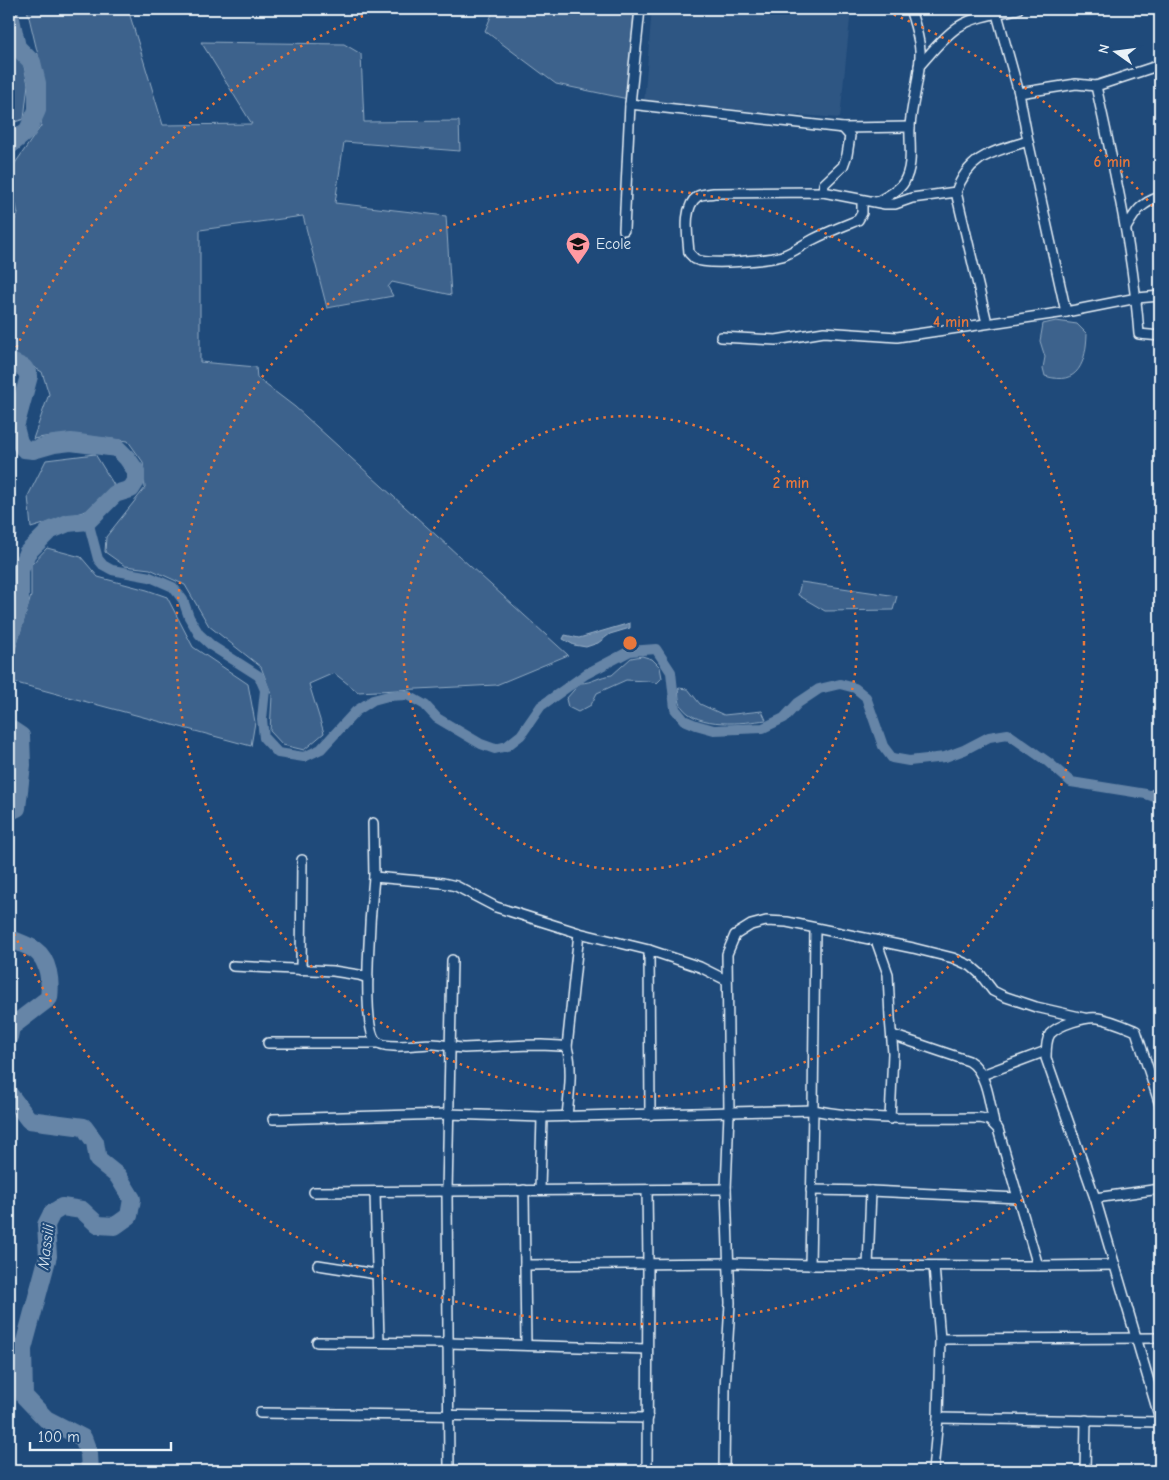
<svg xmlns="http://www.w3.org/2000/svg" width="1169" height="1480" font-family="'Comic Neue',sans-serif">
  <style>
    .built { fill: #2e5683 }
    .green { fill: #3c628c; stroke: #92aac2 }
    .water { fill: #6685a7; stroke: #9ab0c7 }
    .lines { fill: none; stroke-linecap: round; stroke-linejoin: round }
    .stream { stroke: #9ab0c7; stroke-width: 3 }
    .canal { stroke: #6685a7; stroke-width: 10 }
    .river { stroke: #6685a7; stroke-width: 18 }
    .minor-casing { stroke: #e8f1f8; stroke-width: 12 }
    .minor { stroke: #1f4a7a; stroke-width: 9 }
    .ring { fill: none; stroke: #e8773b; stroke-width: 2.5; stroke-dasharray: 2.5 5 }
    .labels { text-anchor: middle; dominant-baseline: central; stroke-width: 4.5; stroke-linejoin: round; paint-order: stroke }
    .poi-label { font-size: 15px; fill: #e8f1f8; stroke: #1f4a7a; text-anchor: start }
    .water-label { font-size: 16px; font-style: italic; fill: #d4e1ec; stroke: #1f4a7a }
    .centre { fill: #e8773b; stroke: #1f4a7a; stroke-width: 2.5 }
    .ring-label { font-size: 15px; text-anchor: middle; font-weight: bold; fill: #e8773b; stroke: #1f4a7a; stroke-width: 4.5; stroke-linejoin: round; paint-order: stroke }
  </style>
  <rect width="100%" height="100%" fill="#1f4a7a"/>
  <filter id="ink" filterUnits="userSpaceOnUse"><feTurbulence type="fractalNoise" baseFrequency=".02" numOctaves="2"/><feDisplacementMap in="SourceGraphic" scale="10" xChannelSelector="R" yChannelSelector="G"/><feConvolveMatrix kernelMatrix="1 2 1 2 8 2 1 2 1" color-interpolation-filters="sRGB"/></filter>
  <g filter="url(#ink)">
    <!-- built -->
    <path class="built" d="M 652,9 L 851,9 L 840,118 L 644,103 Z"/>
    <!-- green -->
    <g class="green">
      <path d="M 27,9 L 128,9 L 163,125 L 252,124 L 201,42 L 344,44 L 361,54 L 364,122 L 459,121 L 460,151 L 344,142 L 335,203 L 446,216 L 451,295 L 392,282 L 388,287 L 393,296 L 327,308 L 303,216 L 200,230 L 200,362 L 256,367 L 257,378 L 295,407 L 568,655 L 496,685 L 358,692 L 334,673 L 309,684 L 324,733 L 304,750 L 283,745 L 270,731 L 272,696 L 261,667 L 209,626 L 185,585 L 150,569 L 125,566 L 105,552 L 106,537 L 145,488 L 143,462 L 128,441 C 95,437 65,432 33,439 L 49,394 L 42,372 L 9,353 L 9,230 L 18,214 L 9,172 L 41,126 L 44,80 Z"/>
      <path d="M 494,9 L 634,9 L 628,99 L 556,84 L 485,31 Z"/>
      <path d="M 9,50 L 23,62 L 28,84 L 24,119 L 9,124 Z"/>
      <path d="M 1056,321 L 1077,324 L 1087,334 C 1086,361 1079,387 1045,376 L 1043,368 L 1045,357 L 1040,341 L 1043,324 Z"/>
      <path d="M 95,454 L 114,485 L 86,511 L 31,528 L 28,496 L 46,460 Z"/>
      <path d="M 9,492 L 14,492 L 16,536 L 9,539 Z"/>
      <path d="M 47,548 L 81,557 L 98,577 L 147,590 L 167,597 L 193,647 L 248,684 L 255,722 L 251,746 L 9,681 L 9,659 L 14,653 L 31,596 L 31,565 Z"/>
      <path d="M 801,582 L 897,596 L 893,610 L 825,611 L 798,595 Z"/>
      <path d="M 642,656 L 652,659 L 660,667 L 662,678 L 657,683 L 648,681 L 626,680 L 597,693 L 591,705 L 578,712 L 568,707 L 566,699 L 580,683 C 593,683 599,676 612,675 L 631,658 Z"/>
      <path d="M 678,688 L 688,689 L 700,704 L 724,715 L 762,711 L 766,720 C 744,723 697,729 682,707 C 678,701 679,694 678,688 Z"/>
    </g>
    <!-- water -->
    <path class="water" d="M 630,623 L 630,628 L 610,634 L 598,643 L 586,647 L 574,645 L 563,639 L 565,635 L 579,638 Z"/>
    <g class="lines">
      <!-- stream -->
      <path class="stream" d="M 1146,794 L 1160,786"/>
      <!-- canal -->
      <path class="canal" d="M 88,521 L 98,559 L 103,565 L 112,570 L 150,577 L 173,587 L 183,600 L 189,617 L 199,634 L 212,646 L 259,676 L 265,690 L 262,719 L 264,738 L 278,753 L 304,757 L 321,749 L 356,711 L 373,700 L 388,696 L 407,695 L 425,705 L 437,718 L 481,744 L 495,749 L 507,746 L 521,735 L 541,706 L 586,674 L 630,651 L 656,649 L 671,672 L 675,709 L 684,720 L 696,725 L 714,730 L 763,728 L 784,718 L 798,703 L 819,689 L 840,684 L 855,688 L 866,697 L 883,746 L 892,758 L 909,761 L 945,757 L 964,750 L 989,737 L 1008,734 L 1048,762 L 1071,782 L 1146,794 L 1160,799"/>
      <!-- river -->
      <g class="river">
        <path d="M 9,10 L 17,47 L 32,62 L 37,83 L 37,110 L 28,130 L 9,146"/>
        <path d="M 9,361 L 24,368 L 29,376 L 15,427 L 19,442 L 24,449 L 33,450 L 54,444 L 71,442 L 117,448 L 127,458 L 136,471 L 136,481 L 131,489 L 115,494 L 88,521 L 68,523 L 49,531 L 27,553 L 20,570 L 20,603 L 9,640"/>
        <path d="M 9,728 L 21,736 L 22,765 L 17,808 L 9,812"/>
        <path d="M 9,938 C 17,942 28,945 35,950 C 49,960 51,982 49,998 L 11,1027 L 9,1037"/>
        <path d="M 9,1094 L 29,1120 L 84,1127 L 95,1142 L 98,1160 L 118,1176 L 132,1199 L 129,1216 L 115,1226 L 98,1225 L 82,1210 L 62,1207 L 52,1213 L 46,1225 L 48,1256 L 23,1349 L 24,1396 L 46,1419 L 83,1438 L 89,1454 L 90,1471"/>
      </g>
      <defs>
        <g id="minor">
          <path d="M 997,14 L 1019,93 L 1028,141 L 1066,312"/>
          <path d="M 919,66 C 931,53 943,37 958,27 C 975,16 999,13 1018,9"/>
          <path d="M 1096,86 C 1114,168 1133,250 1139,334 L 1160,336"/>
          <path d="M 1019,93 L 1076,84 L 1096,86 L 1160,65"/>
          <path d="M 630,104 L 843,128 L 910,127"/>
          <path d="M 823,192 L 824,184 L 843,166 L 847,155 L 850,136 L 843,128"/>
          <path d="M 956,192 L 987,323"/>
          <path d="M 862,200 L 862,213 L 858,220 C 843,226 827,232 812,240 C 802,245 794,252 782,256 C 767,260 708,266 695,259 C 693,257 691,255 689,253 C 688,237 682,207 698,196 C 703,194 709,194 714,193 L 823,192 L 885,204 L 895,204 L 912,198 L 956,192 C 969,155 993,152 1028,141"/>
          <path d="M 877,202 C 886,197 899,191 904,182 C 914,164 909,145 910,126 C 912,100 921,75 920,50 C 919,36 914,22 910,9"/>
          <path d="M 1126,228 C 1136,211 1141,203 1160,197"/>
          <path d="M 624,230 L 630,104 L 640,9"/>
          <path d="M 721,337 L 776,340 L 824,332 L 897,337 L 1066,312 L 1137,298 L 1160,296"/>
          <path d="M 373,823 L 374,877"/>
          <path d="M 815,928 L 813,1110 C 868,1121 924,1118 980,1118 L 989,1120 L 998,1129 L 1038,1266 L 1115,1265"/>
          <path d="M 876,940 L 888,974 L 890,1018 L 893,1053 L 890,1119"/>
          <path d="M 649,950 L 650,1115"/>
          <path d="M 233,966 L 333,971 L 359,975 L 368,978"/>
          <path d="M 301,970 L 302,860"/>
          <path d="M 892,1035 L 969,1061 C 987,1071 990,1105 994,1124"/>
          <path d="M 268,1043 L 379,1043"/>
          <path d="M 567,1047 L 579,933"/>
          <path d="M 982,1075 L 1046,1051"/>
          <path d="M 1160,1105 L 1136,1031 C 1124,1026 1111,1020 1098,1018 C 1086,1016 1058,1025 1050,1034 C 1046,1040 1046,1051 1046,1058 L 1095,1198 L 1160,1419"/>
          <path d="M 567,1116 C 569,1094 573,1069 567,1047 C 558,1045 550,1046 541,1045 C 515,1045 490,1047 464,1048 C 453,1048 441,1043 431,1044 C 419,1044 383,1051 375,1040 C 361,1020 371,905 374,877 L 443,883 L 456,886 L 496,907 L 579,933 L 649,950 L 700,967 L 726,980"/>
          <path d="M 273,1119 L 448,1114 L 542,1117 L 813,1110 L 810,1265 L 730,1263 L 525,1265"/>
          <path d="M 524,1190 L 526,1345"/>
          <path d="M 540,1190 L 542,1117"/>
          <path d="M 647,1190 L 648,1264 L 647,1471"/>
          <path d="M 811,1190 L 871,1191 L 1018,1198"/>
          <path d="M 314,1192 L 726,1189"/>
          <path d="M 375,1192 L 379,1342"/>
          <path d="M 1095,1198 L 1160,1189"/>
          <path d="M 318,1265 L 376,1274"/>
          <path d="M 810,1265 L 1038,1266"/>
          <path d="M 868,1266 L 871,1191"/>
          <path d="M 940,1339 L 1160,1338"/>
          <path d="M 317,1342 L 448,1343 L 647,1349"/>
          <path d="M 260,1413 L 648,1418"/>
          <path d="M 938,1418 L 1160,1422"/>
          <path d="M 449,1471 L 447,1192 L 452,960"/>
          <path d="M 724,1471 L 725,1389 L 730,1303 L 726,1189 L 729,1113 L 727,954 L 735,935 L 751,925 L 766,921 L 787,922 L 913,948 L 953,958 L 971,966 L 980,974 L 993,991 L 1003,996 L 1036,1007 L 1084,1018"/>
          <path d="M 933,1471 L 938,1418 L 940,1339 L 934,1266"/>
          <path d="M 1085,1471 L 1086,1420"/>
        </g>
      </defs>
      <!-- minor casing -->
      <use href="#minor" class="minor-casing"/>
      <!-- minor -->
      <use href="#minor" class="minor"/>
    </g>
  </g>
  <!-- distance rings -->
  <g class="ring">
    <circle cx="630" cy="643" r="227"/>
    <circle cx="630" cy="643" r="454"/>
    <path d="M1159 1072A681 681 0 0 1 10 925M10 361A681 681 0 0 1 380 9M880 9A681 681 0 0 1 1159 214"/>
  </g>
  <!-- icons -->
  <defs>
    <symbol id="school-pin" viewBox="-11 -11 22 30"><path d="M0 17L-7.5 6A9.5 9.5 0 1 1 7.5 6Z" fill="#ff9aa2" stroke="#1f4a7a"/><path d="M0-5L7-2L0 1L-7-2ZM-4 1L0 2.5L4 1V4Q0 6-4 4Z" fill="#111"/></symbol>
  </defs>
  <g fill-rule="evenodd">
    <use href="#school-pin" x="564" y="230" width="28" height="38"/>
  </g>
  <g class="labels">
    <!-- poi labels -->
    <g class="poi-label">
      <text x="596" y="244">Ecole</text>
    </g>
    <!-- water labels -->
    <g class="water-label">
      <text transform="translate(46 1247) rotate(-83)">Massili</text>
    </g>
  </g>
  <circle cx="630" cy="643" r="8" class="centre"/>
  <g class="ring-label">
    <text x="1112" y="167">6 min</text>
    <text x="951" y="327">4 min</text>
    <text x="791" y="488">2 min</text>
  </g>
  <!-- margin -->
  <rect width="1169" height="1480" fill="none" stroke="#1f4a7a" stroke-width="30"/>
  <rect x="15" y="15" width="1139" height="1450" fill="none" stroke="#e8f1f8" stroke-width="2" filter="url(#ink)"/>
  <!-- north arrow -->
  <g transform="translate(1116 52) rotate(284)" stroke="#1f4a7a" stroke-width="4" paint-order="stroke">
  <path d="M0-4L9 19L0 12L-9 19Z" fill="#e8f1f8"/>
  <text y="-8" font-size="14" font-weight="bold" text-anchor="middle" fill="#e8f1f8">N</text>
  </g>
  <!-- scale -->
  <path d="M30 1442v8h141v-8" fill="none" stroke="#e8f1f8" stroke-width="2.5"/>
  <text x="38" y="1442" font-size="15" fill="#e8f1f8" stroke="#1f4a7a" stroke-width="4" paint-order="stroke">100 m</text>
</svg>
